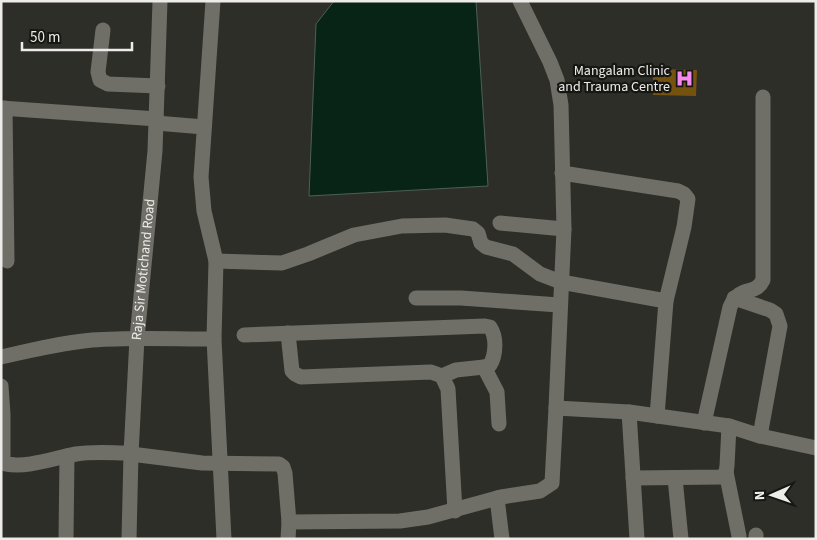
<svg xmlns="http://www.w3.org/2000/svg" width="817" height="540" font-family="'Source Sans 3',sans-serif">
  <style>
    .water { fill: #072416; stroke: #4c6055 }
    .building { fill: #76520f }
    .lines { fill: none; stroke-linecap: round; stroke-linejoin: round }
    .minor { stroke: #6f6f68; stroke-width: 15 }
    .labels { text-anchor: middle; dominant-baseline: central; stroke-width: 4.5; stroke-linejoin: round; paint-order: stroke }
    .poi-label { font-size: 14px; fill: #edece9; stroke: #161613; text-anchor: end }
    .street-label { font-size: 14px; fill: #edece9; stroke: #161613 }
  </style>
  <rect width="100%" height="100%" fill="#2e2e28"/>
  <!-- water -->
  <path class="water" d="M 334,1 L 476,1 L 488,186 L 309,196 L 316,24 Z"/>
  <!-- building -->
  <path class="building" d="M 653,69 L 697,70 L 696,96 L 653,95 Z"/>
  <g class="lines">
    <!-- minor -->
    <g class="minor">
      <path d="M 213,1 L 201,177 L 204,211 L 216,261 L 214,339 L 224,539"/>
      <path d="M 520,1 L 550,62 L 557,80 L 561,105 L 564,229 L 556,408 L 629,412 L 729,426 L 760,436 L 816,448"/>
      <path d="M 103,30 L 98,72 L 100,80 L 108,84 L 158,86"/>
      <path d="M 1,108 L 157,119"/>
      <path d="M 5,108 L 7,261"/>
      <path d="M 156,123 L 204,127"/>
      <path d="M 500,223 L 564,229"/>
      <path d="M 216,261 L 282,263 L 308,254 L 354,235 L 402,226 L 445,225 L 473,229 L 478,233 L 481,243 L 486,247 L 513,254 L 540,274 L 561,282 L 666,301 L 684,227 L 688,199 L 684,194 L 678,191 L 562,173"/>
      <path d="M 416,298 L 461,298 L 559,305"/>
      <path d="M 734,298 L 770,310 L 776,314 L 780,326 L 760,436"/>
      <path d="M 288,333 L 292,371 L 295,374 L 301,377 L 431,372 L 442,376 L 448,389 L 455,511"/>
      <path d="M 244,335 L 485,326 L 490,327 C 497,337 496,355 490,365 L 484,367 L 456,370 L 442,376"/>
      <path d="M 1,357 C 31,350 61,343 92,340 C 132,337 173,339 214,339"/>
      <path d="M 484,367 L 497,392 L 499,424"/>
      <path d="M 1,386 L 3,414 L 3,459 L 6,464 C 28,468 54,458 76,454 C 93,451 113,453 131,453"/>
      <path d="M 629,412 L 637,539"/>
      <path d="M 657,416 L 666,301"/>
      <path d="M 704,423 L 730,307 C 741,283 755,297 763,280 L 763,97"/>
      <path d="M 131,454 L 202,463 L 279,464 L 283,467 L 285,473 L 289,522"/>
      <path d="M 726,472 L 739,536"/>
      <path d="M 633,478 L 722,477 L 726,472 L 727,466 L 729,426"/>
      <path d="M 675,478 L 681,539"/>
      <path d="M 497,498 L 502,539"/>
      <path d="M 756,535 L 756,539"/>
      <path d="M 66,539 L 67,456"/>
      <path id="s1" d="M 129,539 L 131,454 L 137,338 L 155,151 L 160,1"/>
      <path d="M 288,539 L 289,522 L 400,521 L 428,517 L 501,497 L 540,491 L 552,483 L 556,408"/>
    </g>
  </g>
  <!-- icons -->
  <defs>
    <symbol id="hospital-bare" viewBox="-9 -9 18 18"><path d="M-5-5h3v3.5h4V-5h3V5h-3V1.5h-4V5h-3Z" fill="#f689ee" stroke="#161613" stroke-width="2.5" paint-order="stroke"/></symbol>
  </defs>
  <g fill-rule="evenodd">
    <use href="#hospital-bare" x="672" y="66" width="25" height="25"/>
  </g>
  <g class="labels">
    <!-- poi labels -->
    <g class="poi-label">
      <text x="670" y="71">Mangalam Clinic<tspan x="670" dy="16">and Trauma Centre</tspan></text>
    </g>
    <!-- street labels -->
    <g class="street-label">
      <text stroke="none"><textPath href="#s1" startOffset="270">Raja Sir Motichand Road</textPath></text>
    </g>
  </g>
  <!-- border -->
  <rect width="817" height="540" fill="none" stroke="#edece9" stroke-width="5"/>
  <!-- north arrow -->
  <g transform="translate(772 495) rotate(268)" stroke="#161613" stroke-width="4" paint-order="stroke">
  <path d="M0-4L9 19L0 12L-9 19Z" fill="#edece9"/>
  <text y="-8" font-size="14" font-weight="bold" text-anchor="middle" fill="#edece9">N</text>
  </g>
  <!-- scale -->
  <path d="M22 42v8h110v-8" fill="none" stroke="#edece9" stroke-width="2.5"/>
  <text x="30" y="42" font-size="15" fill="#edece9" stroke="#161613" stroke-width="4" paint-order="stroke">50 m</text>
</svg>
